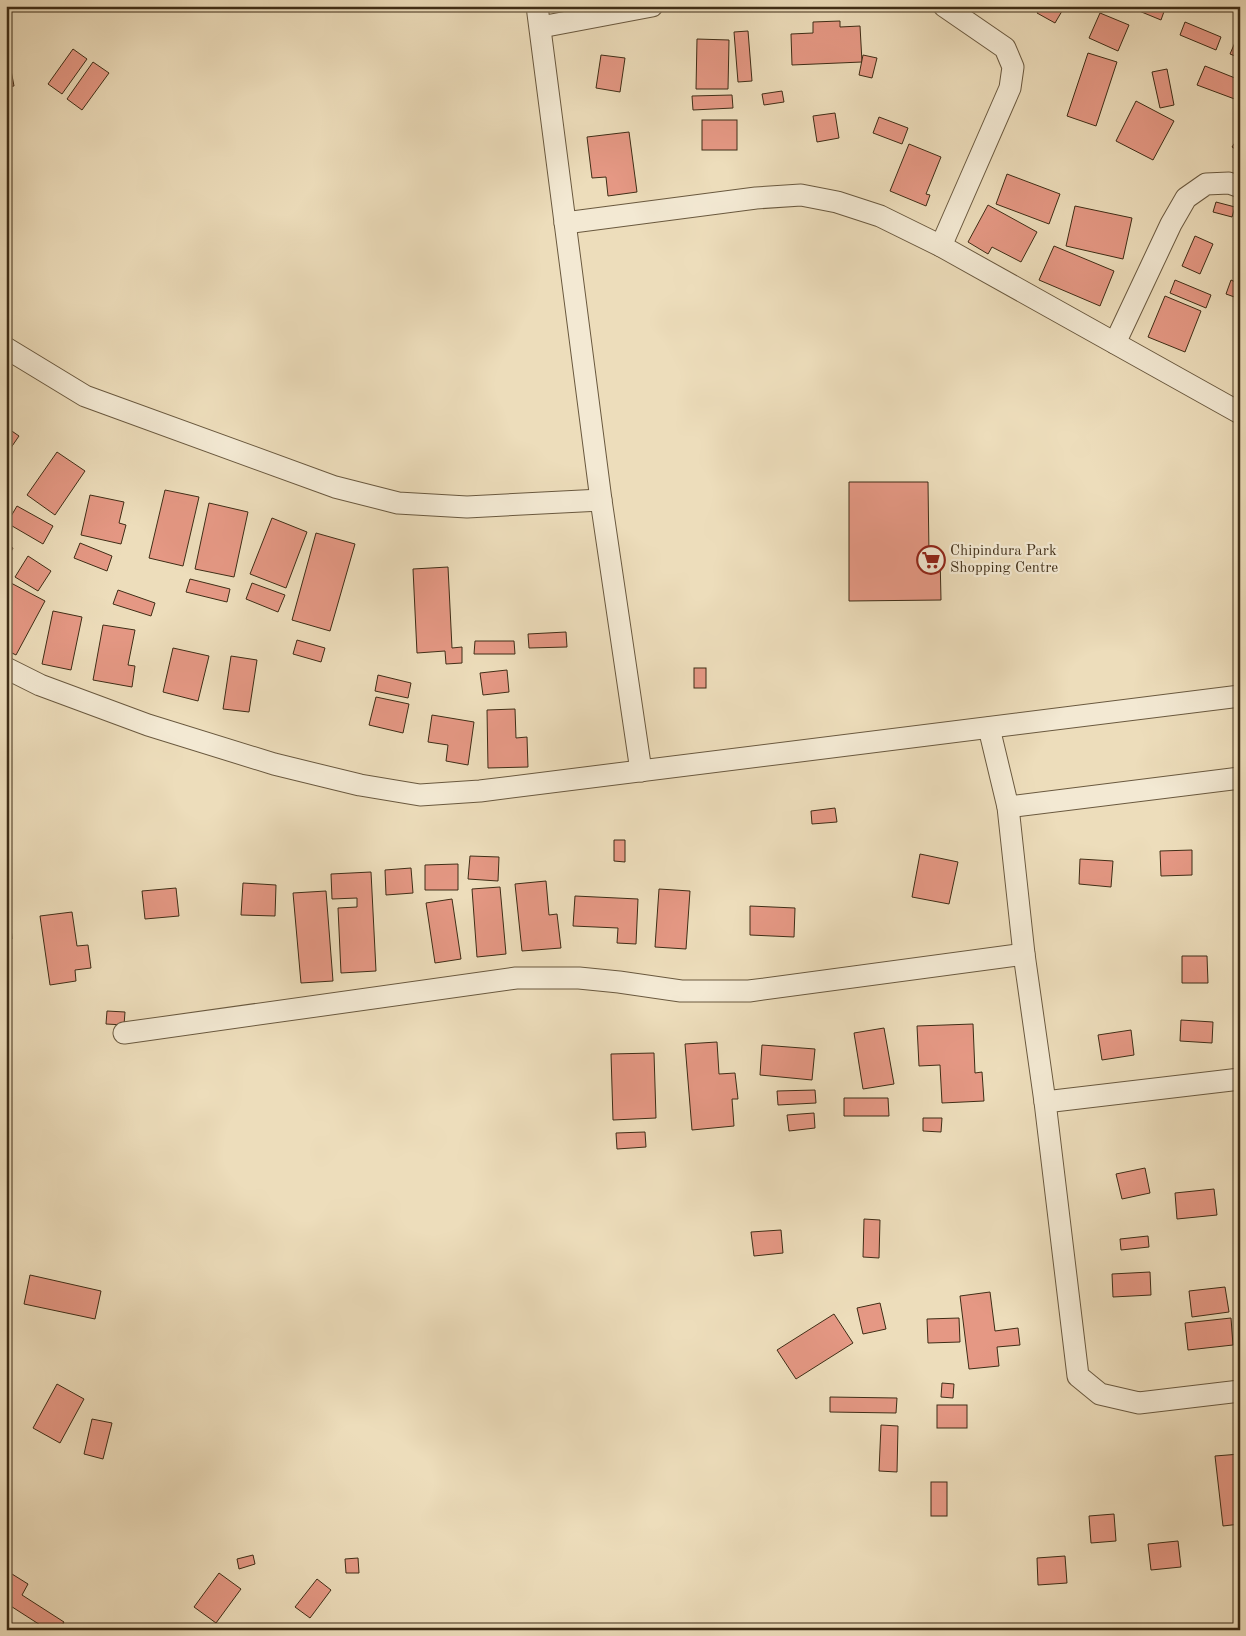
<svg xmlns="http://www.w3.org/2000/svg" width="1246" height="1636" font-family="'Old Standard TT',serif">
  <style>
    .building { fill: #e59884; stroke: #3f2d16 }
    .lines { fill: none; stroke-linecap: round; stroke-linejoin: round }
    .street-casing { stroke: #6a593f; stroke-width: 23 }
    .street { stroke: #f3e9d3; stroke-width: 21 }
    .labels { text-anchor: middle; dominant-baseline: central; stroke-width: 4.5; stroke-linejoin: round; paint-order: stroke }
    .poi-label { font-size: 15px; fill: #3f2d16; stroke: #f3e9d3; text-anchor: start }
  </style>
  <rect width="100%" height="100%" fill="#edddbb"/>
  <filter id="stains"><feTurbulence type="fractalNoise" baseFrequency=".004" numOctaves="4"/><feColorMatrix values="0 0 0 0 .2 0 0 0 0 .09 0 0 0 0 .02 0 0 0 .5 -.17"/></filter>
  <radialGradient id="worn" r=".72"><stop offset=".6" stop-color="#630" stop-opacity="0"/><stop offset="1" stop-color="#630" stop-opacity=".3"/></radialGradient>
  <!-- building -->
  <g class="building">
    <path d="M 1041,6 L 1065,6 L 1055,23 L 1037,13 Z"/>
    <path d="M 1127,6 L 1166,6 L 1161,20 Z"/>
    <path d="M 1100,13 L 1129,25 L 1118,51 L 1089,38 Z"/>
    <path d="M 840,21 L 840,27 L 860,26 L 862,62 L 792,65 L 791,34 L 813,33 L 813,22 Z"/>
    <path d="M 1185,22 L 1221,37 L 1216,50 L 1180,35 Z"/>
    <path d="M 748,31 L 752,81 L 738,82 L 734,32 Z"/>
    <path d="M 1240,31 L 1240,58 L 1230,54 Z"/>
    <path d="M 697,39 L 729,40 L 728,89 L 696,89 Z"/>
    <path d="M 6,44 L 14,86 L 6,87 Z"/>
    <path d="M 73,49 L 87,59 L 62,94 L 48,84 Z"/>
    <path d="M 1088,53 L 1117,62 L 1096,126 L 1067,116 Z"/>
    <path d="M 601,55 L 625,58 L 620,92 L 596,88 Z"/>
    <path d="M 863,55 L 877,58 L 872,78 L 859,75 Z"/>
    <path d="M 93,62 L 109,73 L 82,110 L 67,99 Z"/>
    <path d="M 1205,66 L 1240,80 L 1240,101 L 1197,85 Z"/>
    <path d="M 1167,69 L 1174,105 L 1160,108 L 1152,72 Z"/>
    <path d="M 782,91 L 784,102 L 764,105 L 762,94 Z"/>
    <path d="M 732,95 L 733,108 L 693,110 L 692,96 Z"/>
    <path d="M 1136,101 L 1174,121 L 1153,160 L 1116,141 Z"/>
    <path d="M 835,113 L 839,138 L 817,142 L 813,116 Z"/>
    <path d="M 879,117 L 908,128 L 902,144 L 873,133 Z"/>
    <rect x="702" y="120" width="35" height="30"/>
    <path d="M 629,132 L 637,192 L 608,196 L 606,177 L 592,178 L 587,137 Z"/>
    <path d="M 1240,135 L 1240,152 L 1232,147 Z"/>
    <path d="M 909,144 L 941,157 L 926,194 L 930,195 L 926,206 L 890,191 Z"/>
    <path d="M 1007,174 L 1060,194 L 1049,224 L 996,204 Z"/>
    <path d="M 1216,202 L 1235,207 L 1232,217 L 1213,212 Z"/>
    <path d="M 988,205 L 1037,232 L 1021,262 L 992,247 L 988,254 L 968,242 Z"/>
    <path d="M 1075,206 L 1132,218 L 1123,259 L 1066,246 Z"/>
    <path d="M 1195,236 L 1213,244 L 1200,274 L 1182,266 Z"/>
    <path d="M 1054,246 L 1114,271 L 1100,306 L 1039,280 Z"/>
    <path d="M 1175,280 L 1211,295 L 1206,308 L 1170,293 Z"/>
    <path d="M 1231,280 L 1240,284 L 1240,299 L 1226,294 Z"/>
    <path d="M 1165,296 L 1201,311 L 1185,352 L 1148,337 Z"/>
    <path d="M 6,427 L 19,436 L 6,455 Z"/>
    <path d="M 57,452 L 85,471 L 55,515 L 27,495 Z"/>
    <path d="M 849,482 L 928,482 L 929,555 L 940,555 L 941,600 L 849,601 Z"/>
    <path d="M 165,490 L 199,497 L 183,566 L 149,558 Z"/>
    <path d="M 90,495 L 124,502 L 119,523 L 126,525 L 121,544 L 81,535 Z"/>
    <path d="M 209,503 L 248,512 L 234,577 L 195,569 Z"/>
    <path d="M 17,506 L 53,526 L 43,544 L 7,523 Z"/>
    <path d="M 272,518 L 307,532 L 286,588 L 250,574 Z"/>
    <path d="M 316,533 L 355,544 L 330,631 L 292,620 Z"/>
    <path d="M 80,543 L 112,556 L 107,571 L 74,558 Z"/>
    <path d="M 6,544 L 13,548 L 6,561 Z"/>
    <path d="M 28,556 L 51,571 L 38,591 L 15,577 Z"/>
    <path d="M 448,567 L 452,648 L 462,647 L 462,663 L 446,664 L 445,651 L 417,653 L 413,569 Z"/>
    <path d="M 190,579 L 230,589 L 227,602 L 186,592 Z"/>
    <path d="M 11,583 L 45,601 L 16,655 L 6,650 L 6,592 Z"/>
    <path d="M 252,583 L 285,595 L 278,612 L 246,599 Z"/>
    <path d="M 118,590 L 155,603 L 151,616 L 113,604 Z"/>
    <path d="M 53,611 L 82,617 L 71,670 L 42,664 Z"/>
    <path d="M 103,625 L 135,630 L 128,665 L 135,666 L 132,687 L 93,680 Z"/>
    <path d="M 566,632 L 567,647 L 529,648 L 528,634 Z"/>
    <path d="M 297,640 L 325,648 L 321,662 L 293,654 Z"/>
    <path d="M 475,641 L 514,641 L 515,654 L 474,654 Z"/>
    <path d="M 173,648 L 209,656 L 198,701 L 163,692 Z"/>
    <path d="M 231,656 L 257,660 L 249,712 L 223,709 Z"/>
    <rect x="694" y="668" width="12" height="20"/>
    <path d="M 507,670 L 509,692 L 483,695 L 480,673 Z"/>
    <path d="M 378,675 L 411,683 L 408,698 L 375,691 Z"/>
    <path d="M 376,697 L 409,704 L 403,733 L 369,725 Z"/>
    <path d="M 515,709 L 516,738 L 527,737 L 528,767 L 488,768 L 487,710 Z"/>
    <path d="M 432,715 L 474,722 L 468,765 L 446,761 L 448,745 L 428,742 Z"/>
    <path d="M 835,808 L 837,822 L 812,824 L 811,811 Z"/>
    <path d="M 614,840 L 625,840 L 625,862 L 614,861 Z"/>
    <path d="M 1240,845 L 1240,866 L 1236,846 Z"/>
    <path d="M 1192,850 L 1192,875 L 1161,876 L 1160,851 Z"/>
    <path d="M 920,854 L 958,862 L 949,904 L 912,897 Z"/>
    <path d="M 470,856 L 499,857 L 498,881 L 468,879 Z"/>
    <path d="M 1080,859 L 1113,861 L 1111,887 L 1079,884 Z"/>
    <path d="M 458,864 L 458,890 L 425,890 L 425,865 Z"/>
    <path d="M 411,868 L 413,893 L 386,895 L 385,870 Z"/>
    <path d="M 371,872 L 376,971 L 341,973 L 338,908 L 357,907 L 357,898 L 332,899 L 331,874 Z"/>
    <path d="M 546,881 L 549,915 L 557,914 L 561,948 L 522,951 L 515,884 Z"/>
    <path d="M 243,883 L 276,885 L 275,916 L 241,915 Z"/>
    <path d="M 500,887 L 506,954 L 477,957 L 472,889 Z"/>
    <path d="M 176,888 L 179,916 L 145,919 L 142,891 Z"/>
    <path d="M 659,889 L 690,891 L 686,949 L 655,947 Z"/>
    <path d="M 326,891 L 333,981 L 301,983 L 293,893 Z"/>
    <path d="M 575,896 L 638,899 L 636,944 L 617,943 L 618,928 L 573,926 Z"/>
    <path d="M 452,899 L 461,959 L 435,963 L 426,903 Z"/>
    <path d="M 750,906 L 795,908 L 794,937 L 750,935 Z"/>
    <path d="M 6,912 L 10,912 L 12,939 L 6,939 Z"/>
    <path d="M 72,912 L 77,946 L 88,945 L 91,968 L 75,970 L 76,981 L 50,985 L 40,916 Z"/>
    <path d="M 1182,956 L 1207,956 L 1208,983 L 1182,983 Z"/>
    <path d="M 107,1011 L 125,1012 L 124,1025 L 106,1024 Z"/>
    <path d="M 1181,1020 L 1213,1022 L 1212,1043 L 1180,1041 Z"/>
    <path d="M 973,1024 L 975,1073 L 982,1072 L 984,1101 L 942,1103 L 940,1065 L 919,1066 L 917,1026 Z"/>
    <path d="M 884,1028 L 894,1084 L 863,1089 L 854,1033 Z"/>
    <path d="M 1131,1030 L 1134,1055 L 1102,1060 L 1098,1035 Z"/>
    <path d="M 717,1042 L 719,1074 L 735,1073 L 738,1099 L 732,1099 L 734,1126 L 692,1130 L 685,1044 Z"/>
    <path d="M 762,1045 L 815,1049 L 812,1080 L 760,1075 Z"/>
    <path d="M 654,1053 L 656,1118 L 613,1120 L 611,1054 Z"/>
    <path d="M 815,1090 L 816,1103 L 778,1105 L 777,1091 Z"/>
    <path d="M 844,1098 L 888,1098 L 889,1116 L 844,1116 Z"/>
    <path d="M 814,1113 L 815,1128 L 789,1131 L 787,1115 Z"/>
    <path d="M 923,1118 L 942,1118 L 941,1132 L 923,1131 Z"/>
    <path d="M 645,1132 L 646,1147 L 617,1149 L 616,1133 Z"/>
    <path d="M 1145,1168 L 1150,1193 L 1122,1199 L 1116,1174 Z"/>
    <path d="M 1214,1189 L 1217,1215 L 1177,1219 L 1175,1193 Z"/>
    <path d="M 864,1219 L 880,1220 L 879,1258 L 863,1257 Z"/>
    <path d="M 781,1230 L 783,1253 L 754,1256 L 751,1232 Z"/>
    <path d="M 1148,1236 L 1149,1247 L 1121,1250 L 1120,1239 Z"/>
    <path d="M 1150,1272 L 1151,1295 L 1113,1297 L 1112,1274 Z"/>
    <path d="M 30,1275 L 101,1291 L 95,1319 L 24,1304 Z"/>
    <path d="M 1225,1287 L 1229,1312 L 1192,1317 L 1189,1291 Z"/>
    <path d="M 990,1292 L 995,1331 L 1018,1328 L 1020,1345 L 997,1347 L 999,1366 L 969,1369 L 960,1296 Z"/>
    <path d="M 880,1303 L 886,1329 L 863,1334 L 857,1308 Z"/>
    <path d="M 834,1314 L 853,1343 L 796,1379 L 777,1350 Z"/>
    <path d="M 959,1318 L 960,1342 L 928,1343 L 927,1319 Z"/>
    <path d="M 1231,1318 L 1233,1345 L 1188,1350 L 1185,1323 Z"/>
    <path d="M 942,1383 L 954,1384 L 953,1398 L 941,1397 Z"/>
    <path d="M 57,1384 L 84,1399 L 60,1443 L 33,1428 Z"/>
    <path d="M 830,1397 L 897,1398 L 896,1413 L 830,1412 Z"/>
    <rect x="937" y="1405" width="30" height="23"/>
    <path d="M 92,1419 L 112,1423 L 103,1459 L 84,1454 Z"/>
    <path d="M 881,1425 L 898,1426 L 897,1472 L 879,1471 Z"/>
    <path d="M 1240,1454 L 1240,1524 L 1223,1526 L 1215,1456 Z"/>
    <rect x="931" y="1482" width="16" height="34"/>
    <path d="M 1114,1514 L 1116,1541 L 1091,1543 L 1089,1516 Z"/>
    <path d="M 1178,1541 L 1181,1567 L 1151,1570 L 1148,1544 Z"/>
    <path d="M 253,1555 L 255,1564 L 239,1569 L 237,1559 Z"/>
    <path d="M 1065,1556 L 1067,1583 L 1038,1585 L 1037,1558 Z"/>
    <path d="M 358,1558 L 359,1573 L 346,1573 L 345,1559 Z"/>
    <path d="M 219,1573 L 241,1589 L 216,1623 L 194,1607 Z"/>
    <path d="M 12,1574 L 28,1584 L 22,1595 L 64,1622 L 59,1630 L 48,1630 L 6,1603 L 6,1583 Z"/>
    <path d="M 317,1579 L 331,1590 L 310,1618 L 295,1607 Z"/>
  </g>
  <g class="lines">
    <defs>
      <g id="street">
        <path d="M 537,6 L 601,500 L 641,771"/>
        <path d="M 541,27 L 652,6"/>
        <path d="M 565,223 L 756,198 L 801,195 L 837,202 L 880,216 L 941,246 L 1240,413"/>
        <path d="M 941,246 L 1010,88 L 1013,67 L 1005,48 L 944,6"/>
        <path d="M 1115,343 L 1171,224 L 1186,198 L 1206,184 L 1229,183 L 1240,187"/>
        <path d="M 6,348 L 85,396 L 335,487 L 398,503 L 467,507 L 601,500"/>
        <path d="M 6,668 L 40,685 L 148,725 L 274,764 L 360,785 L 420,795 L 480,791 L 1240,696"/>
        <path d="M 989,728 L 1008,807 L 1024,954 L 1045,1102 L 1078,1376 L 1100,1394 L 1139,1403 L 1240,1391"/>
        <path d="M 1008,807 L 1240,778"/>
        <path d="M 124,1033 L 516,978 L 579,978 L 619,982 L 681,991 L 749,991 L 1024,954"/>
        <path d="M 1045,1102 L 1240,1079"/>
      </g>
    </defs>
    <!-- street casing -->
    <use href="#street" class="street-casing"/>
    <!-- street -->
    <use href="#street" class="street"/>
  </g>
  <!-- icons -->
  <defs>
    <symbol id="supermarket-ring" viewBox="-11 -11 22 22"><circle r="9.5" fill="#f3e9d3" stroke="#8f2418" stroke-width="1.5"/><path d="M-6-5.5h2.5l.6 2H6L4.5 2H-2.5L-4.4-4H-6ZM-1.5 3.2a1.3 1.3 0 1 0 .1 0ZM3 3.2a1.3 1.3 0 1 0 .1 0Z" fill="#8f2418"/></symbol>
  </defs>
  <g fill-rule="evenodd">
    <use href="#supermarket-ring" x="915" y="544" width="32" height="32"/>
  </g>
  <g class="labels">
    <!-- poi labels -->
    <g class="poi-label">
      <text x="950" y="551">Chipindura Park<tspan x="950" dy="17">Shopping Centre</tspan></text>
    </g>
  </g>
  <!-- margin -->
  <rect width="1246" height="1636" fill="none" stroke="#edddbb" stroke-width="25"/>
  <rect x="8" y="8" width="1231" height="1621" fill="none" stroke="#3f2d16" stroke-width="2.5"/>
  <rect x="12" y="12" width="1221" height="1611" fill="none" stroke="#3f2d16"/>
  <rect width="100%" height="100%" filter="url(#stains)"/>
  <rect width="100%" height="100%" fill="url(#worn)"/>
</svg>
